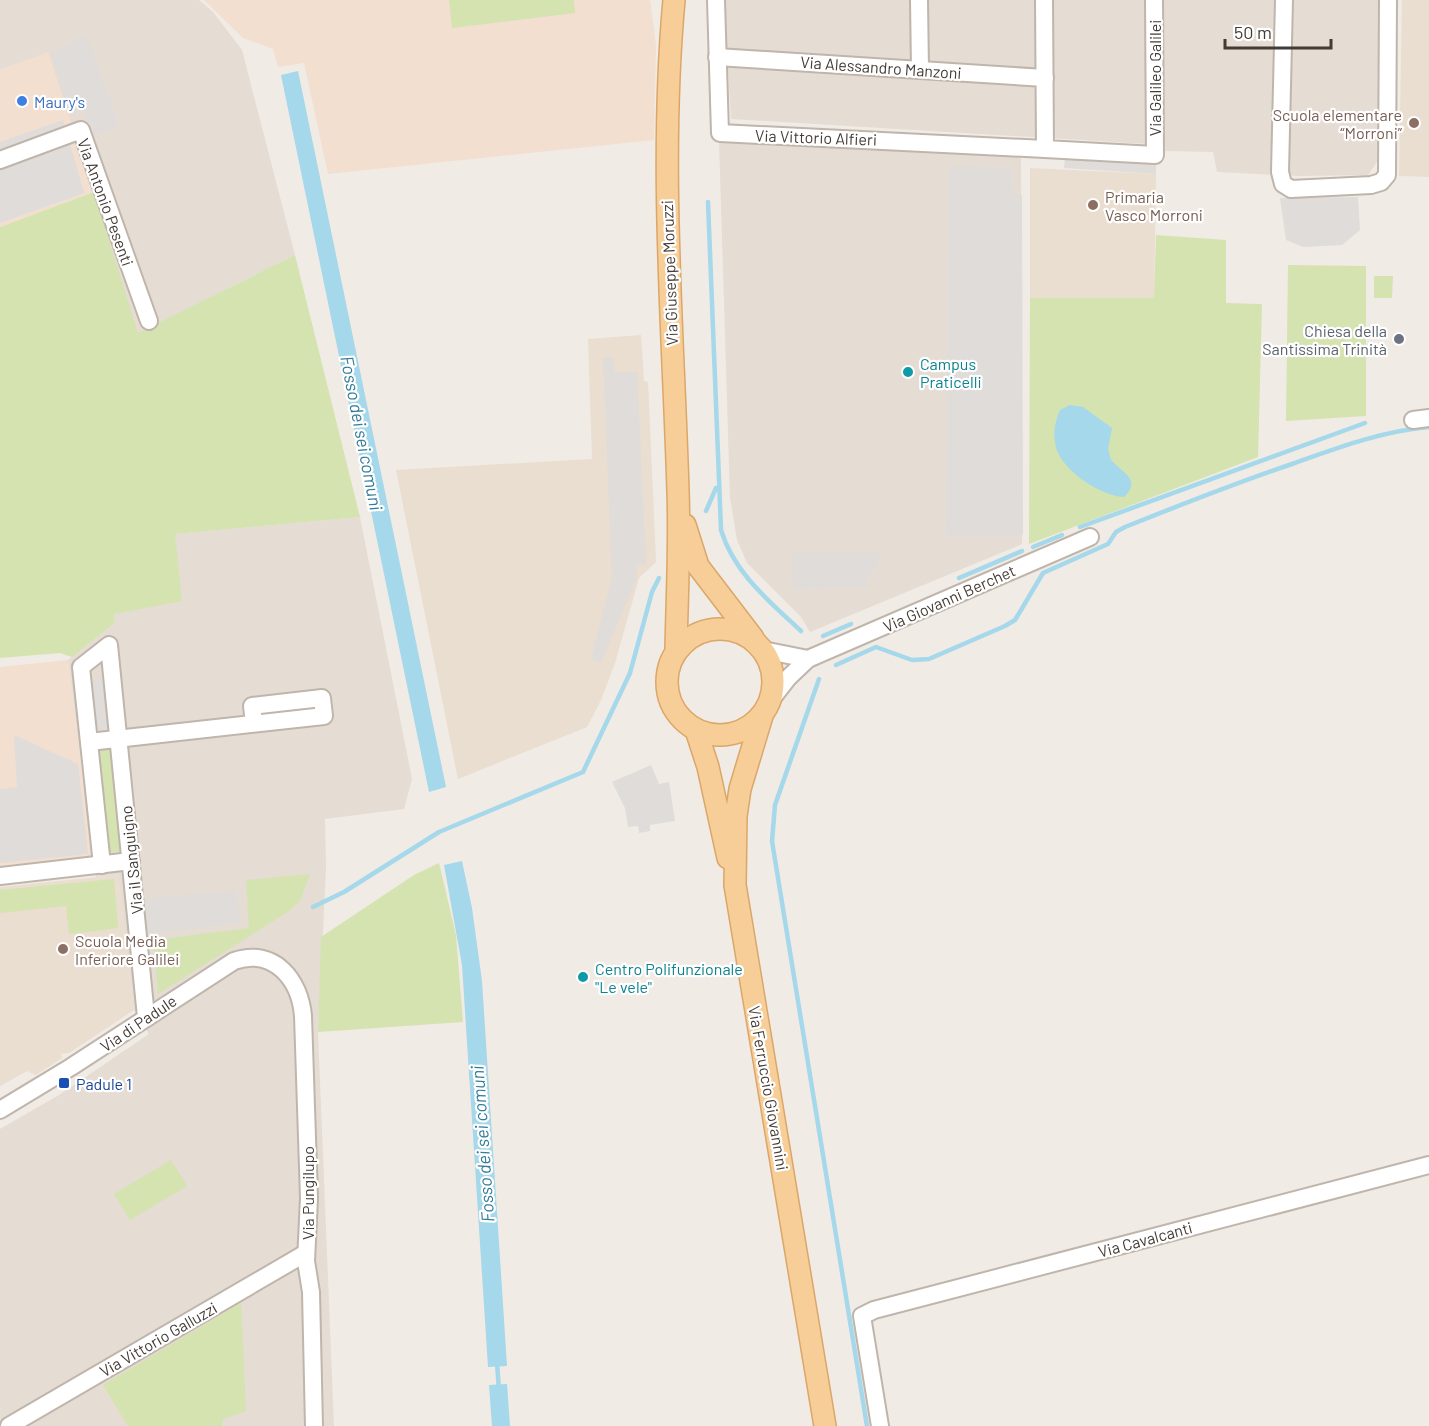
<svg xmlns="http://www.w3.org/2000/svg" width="1429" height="1426" font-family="Barlow,sans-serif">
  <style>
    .residential { fill: #e5dcd3 }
    .commercial { fill: #f2dfd0 }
    .education { fill: #e9decf }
    .green { fill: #d4e3b0 }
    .parking { fill: #dfdcda }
    .water { fill: #a4d8ea }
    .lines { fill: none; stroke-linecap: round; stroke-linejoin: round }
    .stream { stroke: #a4d8ea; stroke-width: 4.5 }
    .minor-casing { stroke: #bfb5ab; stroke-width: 20 }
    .major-casing { stroke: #dba769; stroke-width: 24 }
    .minor { stroke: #fff; stroke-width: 16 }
    .major { stroke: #f7cd98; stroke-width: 21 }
    .shop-dot { fill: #3f7fe0; stroke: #fff; stroke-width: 2 }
    .education-dot { fill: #8d6e63; stroke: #fff; stroke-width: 2 }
    .worship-dot { fill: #6b7280; stroke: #fff; stroke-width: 2 }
    .culture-dot { fill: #0f9aa8; stroke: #fff; stroke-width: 2 }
    .transit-dot { fill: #1a4fb4; stroke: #fff; stroke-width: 2 }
    .labels { text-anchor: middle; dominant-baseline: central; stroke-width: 4.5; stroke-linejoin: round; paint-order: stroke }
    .street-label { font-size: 16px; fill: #433b35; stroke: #fff }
    .shop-label { font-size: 16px; fill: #366cbe; stroke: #fff; text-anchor: start }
    .education-label { font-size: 16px; fill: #785e54; stroke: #fff; text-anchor: start }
    .worship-label { font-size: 16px; fill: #5b616d; stroke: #fff; text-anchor: end }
    .culture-label { font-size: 16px; fill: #0d838f; stroke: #fff; text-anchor: start }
    .transit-label { font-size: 16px; fill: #164399; stroke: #fff; text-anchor: start }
    .water-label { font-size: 18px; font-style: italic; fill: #327c98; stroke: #fff }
  </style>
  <rect width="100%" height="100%" fill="#f1ebe5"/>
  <!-- residential -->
  <g class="residential">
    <path d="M 0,0 L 199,0 L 213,12 L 242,50 L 295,255 L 137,334 L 48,53 L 0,70 Z"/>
    <path d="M 724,0 L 1378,0 L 1379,159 L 1368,175 L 1299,176 L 1217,172 L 1213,152 L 1165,151 L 1165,145 L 731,119 Z"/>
    <path d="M 719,141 L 1021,155 L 1022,544 L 810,632 L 801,617 L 747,563 L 737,540 L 730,497 Z"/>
    <path d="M 360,517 L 412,779 L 404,809 L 325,819 L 326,868 L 318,1032 L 334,1426 L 0,1426 L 0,1129 L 59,1095 L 149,1034 L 134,1010 L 118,875 L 96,877 L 68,660 L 115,623 L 114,614 L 174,534 Z"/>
  </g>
  <!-- commercial -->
  <g class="commercial">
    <path d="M 204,0 L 650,0 L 656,45 L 654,140 L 328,174 L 304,63 L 278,67 L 273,49 L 243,38 Z"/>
    <path d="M 48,52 L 94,192 L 0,227 L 0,70 Z"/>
    <path d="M 68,660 L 93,857 L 0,866 L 0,667 Z"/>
  </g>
  <!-- education -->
  <g class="education">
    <path d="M 1402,0 L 1429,0 L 1429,177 L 1399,176 Z"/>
    <path d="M 1030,168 L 1156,174 L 1154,298 L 1030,298 Z"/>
    <path d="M 641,335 L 644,381 L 648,382 L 656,562 L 639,578 L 615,663 L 601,700 L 587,727 L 458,779 L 396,470 L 592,459 L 588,339 Z"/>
    <path d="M 118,875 L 134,1010 L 69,1053 L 61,1054 L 62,1058 L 36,1075 L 27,1071 L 0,1086 L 0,887 Z"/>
  </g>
  <!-- green -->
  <g class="green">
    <path d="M 449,0 L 574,0 L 575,13 L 452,28 Z"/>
    <path d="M 94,192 L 138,333 L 295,255 L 360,517 L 175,534 L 182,601 L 114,614 L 115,623 L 72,657 L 60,653 L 0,658 L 0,227 Z"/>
    <path d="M 1156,235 L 1226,240 L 1226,303 L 1262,304 L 1258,457 L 1029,544 L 1030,298 L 1154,298 Z"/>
    <path d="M 1288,265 L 1366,266 L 1366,416 L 1286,421 Z"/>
    <path d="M 1374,276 L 1393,276 L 1392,298 L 1374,298 Z"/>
    <path d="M 115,747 L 126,851 L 109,852 L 97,749 Z"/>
    <path d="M 439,863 L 456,935 L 463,1022 L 318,1032 L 321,937 L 414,875 Z"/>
    <path d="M 310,874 L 300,901 L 289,911 L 158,994 L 154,940 L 249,928 L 246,880 Z"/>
    <path d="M 114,879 L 118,928 L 69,934 L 66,906 L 0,913 L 0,890 Z"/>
    <path d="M 171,1160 L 187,1186 L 130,1220 L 114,1194 Z"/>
    <path d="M 241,1303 L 246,1411 L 223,1419 L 222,1426 L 128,1426 L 103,1385 Z"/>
  </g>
  <!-- parking -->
  <g class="parking">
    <path d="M 87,35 L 119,126 L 93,136 L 82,108 L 69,113 L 52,53 Z"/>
    <path d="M 63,120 L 84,193 L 0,223 L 0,142 Z"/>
    <path d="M 1065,156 L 1156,162 L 1156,174 L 1064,168 Z"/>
    <path d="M 948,166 L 1012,168 L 1013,195 L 1022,195 L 1023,535 L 946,537 Z"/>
    <path d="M 1358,197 L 1360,230 L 1342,245 L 1303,247 L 1286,240 L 1280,198 Z"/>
    <path d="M 603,357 L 613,357 L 615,373 L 637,372 L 646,564 L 637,565 L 636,579 L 601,663 L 591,659 L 612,577 Z"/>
    <path d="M 793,553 L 879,553 L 878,564 L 869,576 L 869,588 L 793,589 Z"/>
    <path d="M 100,676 L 107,683 L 113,728 L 93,731 L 89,686 Z"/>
    <path d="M 14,735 L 78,764 L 88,854 L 0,863 L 0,789 L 17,787 Z"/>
    <path d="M 651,765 L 659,784 L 669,782 L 675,821 L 650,825 L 650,831 L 639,833 L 638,826 L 628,827 L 625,808 L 612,782 Z"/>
    <path d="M 236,890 L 240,923 L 148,933 L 145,899 Z"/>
  </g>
  <!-- water -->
  <g class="water">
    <path d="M 298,71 L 446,787 L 429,792 L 281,75 Z"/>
    <path d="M 1070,405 L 1083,407 L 1112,428 L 1108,449 L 1111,460 C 1123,473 1142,480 1124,497 C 1100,496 1057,468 1055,442 C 1053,430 1056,420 1060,410 Z"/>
    <path d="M 462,861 L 472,908 L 482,981 L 507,1366 L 488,1367 L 462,965 L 444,865 Z"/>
    <path d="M 507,1384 L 510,1426 L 492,1426 L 489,1385 Z"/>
  </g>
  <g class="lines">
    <!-- stream -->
    <g class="stream">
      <path d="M 708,202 L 721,530 C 734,573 769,601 801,631"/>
      <path d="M 706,511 L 716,488"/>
      <path d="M 1080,527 L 1365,423"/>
      <path d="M 1033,547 L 1062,535"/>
      <path d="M 959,578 L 1022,551"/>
      <path d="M 823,636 L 851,624"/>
      <path d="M 836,665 L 876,647 L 912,660 L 929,659 L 1005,626 L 1015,620 L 1043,573 L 1108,544 L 1116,532 L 1125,527 C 1180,505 1236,483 1292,464 C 1337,448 1382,431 1429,427"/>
      <path d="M 819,679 L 775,805 L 772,841 L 867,1426"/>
      <path d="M 313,907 L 344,892 L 439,832 L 583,772 L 630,673 L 652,592 L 659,578"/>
      <path d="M 497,1363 L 499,1390"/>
    </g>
    <defs>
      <g id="minor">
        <path d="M 716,0 L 720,133 L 1045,149"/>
        <path d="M 919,0 L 920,70"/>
        <path d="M 1044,0 L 1045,149 L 1155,155 L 1154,0"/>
        <path d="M 1284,0 L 1280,172 L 1283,184 L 1291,189 L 1371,185 L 1381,182 L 1387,175 L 1388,0"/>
        <path d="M 717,57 L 1045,78"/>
        <path d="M 0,160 L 81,130 L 149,321"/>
        <path d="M 1413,420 L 1429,418"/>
        <path d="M 763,650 L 808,659"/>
        <path d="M 770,701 L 788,678 L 808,659 L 1090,537"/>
        <path d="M 89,742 L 324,716 L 322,698 L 252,706 L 254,723"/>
        <path d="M 102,865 L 81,667 L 109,645 L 146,1017"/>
        <path d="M 0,876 L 131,861"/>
        <path d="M 0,1110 L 71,1067 L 234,961 C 274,947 300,980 303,1016 L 309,1198 L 306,1261 L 311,1292 L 314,1426"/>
        <path d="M 9,1426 L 306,1253"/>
        <path d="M 880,1426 L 862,1316 L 874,1310 L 1429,1165"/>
      </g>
      <g id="major">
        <path d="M 674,0 C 659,164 673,327 678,491 C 680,544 677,597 676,650"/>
        <path d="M 685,525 L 698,566 L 753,638"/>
        <circle cx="720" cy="682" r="53"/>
        <path d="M 762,716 L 740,789 L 736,816 L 735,885 L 825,1426"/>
        <path d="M 696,730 L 708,767 L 728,858"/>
      </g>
    </defs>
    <!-- minor casing -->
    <use href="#minor" class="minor-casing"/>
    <!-- major casing -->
    <use href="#major" class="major-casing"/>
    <!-- minor -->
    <use href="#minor" class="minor"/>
    <!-- major -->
    <use href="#major" class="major"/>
  </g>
  <!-- markers -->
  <circle class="shop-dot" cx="22" cy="101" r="6"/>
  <g class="education-dot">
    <circle cx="1414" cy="123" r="6"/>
    <circle cx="1093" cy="205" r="6"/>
    <circle cx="63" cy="949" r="6"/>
  </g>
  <circle class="worship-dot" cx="1399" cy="339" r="6"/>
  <g class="culture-dot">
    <circle cx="908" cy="372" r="6"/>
    <circle cx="583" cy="977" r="6"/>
  </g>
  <rect class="transit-dot" x="58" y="1077" width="12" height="12" rx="3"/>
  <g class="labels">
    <!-- street labels -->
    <g class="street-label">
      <text transform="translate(881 67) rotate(4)">Via Alessandro Manzoni</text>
      <text transform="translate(1154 78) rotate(-90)">Via Galileo Galilei</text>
      <text transform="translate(816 137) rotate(2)">Via Vittorio Alfieri</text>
      <text transform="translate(106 202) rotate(70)">Via Antonio Pesenti</text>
      <text transform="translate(669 273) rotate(-92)">Via Giuseppe Moruzzi</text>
      <text transform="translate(949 598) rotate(-24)">Via Giovanni Berchet</text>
      <text transform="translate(131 860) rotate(-96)">Via il Sanguigno</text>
      <text transform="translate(138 1023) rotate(-34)">Via di Padule</text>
      <text transform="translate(769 1088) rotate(80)">Via Ferruccio Giovannini</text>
      <text transform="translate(307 1193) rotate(-90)">Via Pungilupo</text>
      <text transform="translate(1145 1239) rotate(-15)">Via Cavalcanti</text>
      <text transform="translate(158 1339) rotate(-30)">Via Vittorio Galluzzi</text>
    </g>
    <!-- shop labels -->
    <g class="shop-label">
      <text x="34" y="101">Maury's</text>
    </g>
    <!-- education labels -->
    <g class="education-label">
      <text x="1402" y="114" text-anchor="end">Scuola elementare<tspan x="1402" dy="18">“Morroni”</tspan></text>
      <text x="1105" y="196">Primaria<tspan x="1105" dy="18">Vasco Morroni</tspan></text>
      <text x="75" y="940">Scuola Media<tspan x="75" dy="18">Inferiore Galilei</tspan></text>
    </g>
    <!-- worship labels -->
    <g class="worship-label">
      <text x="1387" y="330">Chiesa della<tspan x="1387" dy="18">Santissima Trinità</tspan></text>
    </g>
    <!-- culture labels -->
    <g class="culture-label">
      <text x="920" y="363">Campus<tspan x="920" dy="18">Praticelli</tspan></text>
      <text x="595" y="968">Centro Polifunzionale<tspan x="595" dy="18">"Le vele"</tspan></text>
    </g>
    <!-- transit labels -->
    <g class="transit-label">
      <text x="76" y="1083">Padule 1</text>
    </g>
    <!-- water labels -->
    <g class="water-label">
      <text transform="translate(362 433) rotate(79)">Fosso dei sei comuni</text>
      <text transform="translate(482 1144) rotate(-94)">Fosso dei sei comuni</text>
    </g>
  </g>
  <!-- scale -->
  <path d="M1225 39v9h106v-9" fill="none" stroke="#433b35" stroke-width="3"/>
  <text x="1234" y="39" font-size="18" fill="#433b35" stroke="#ffffff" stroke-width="4.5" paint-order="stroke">50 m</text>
</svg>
